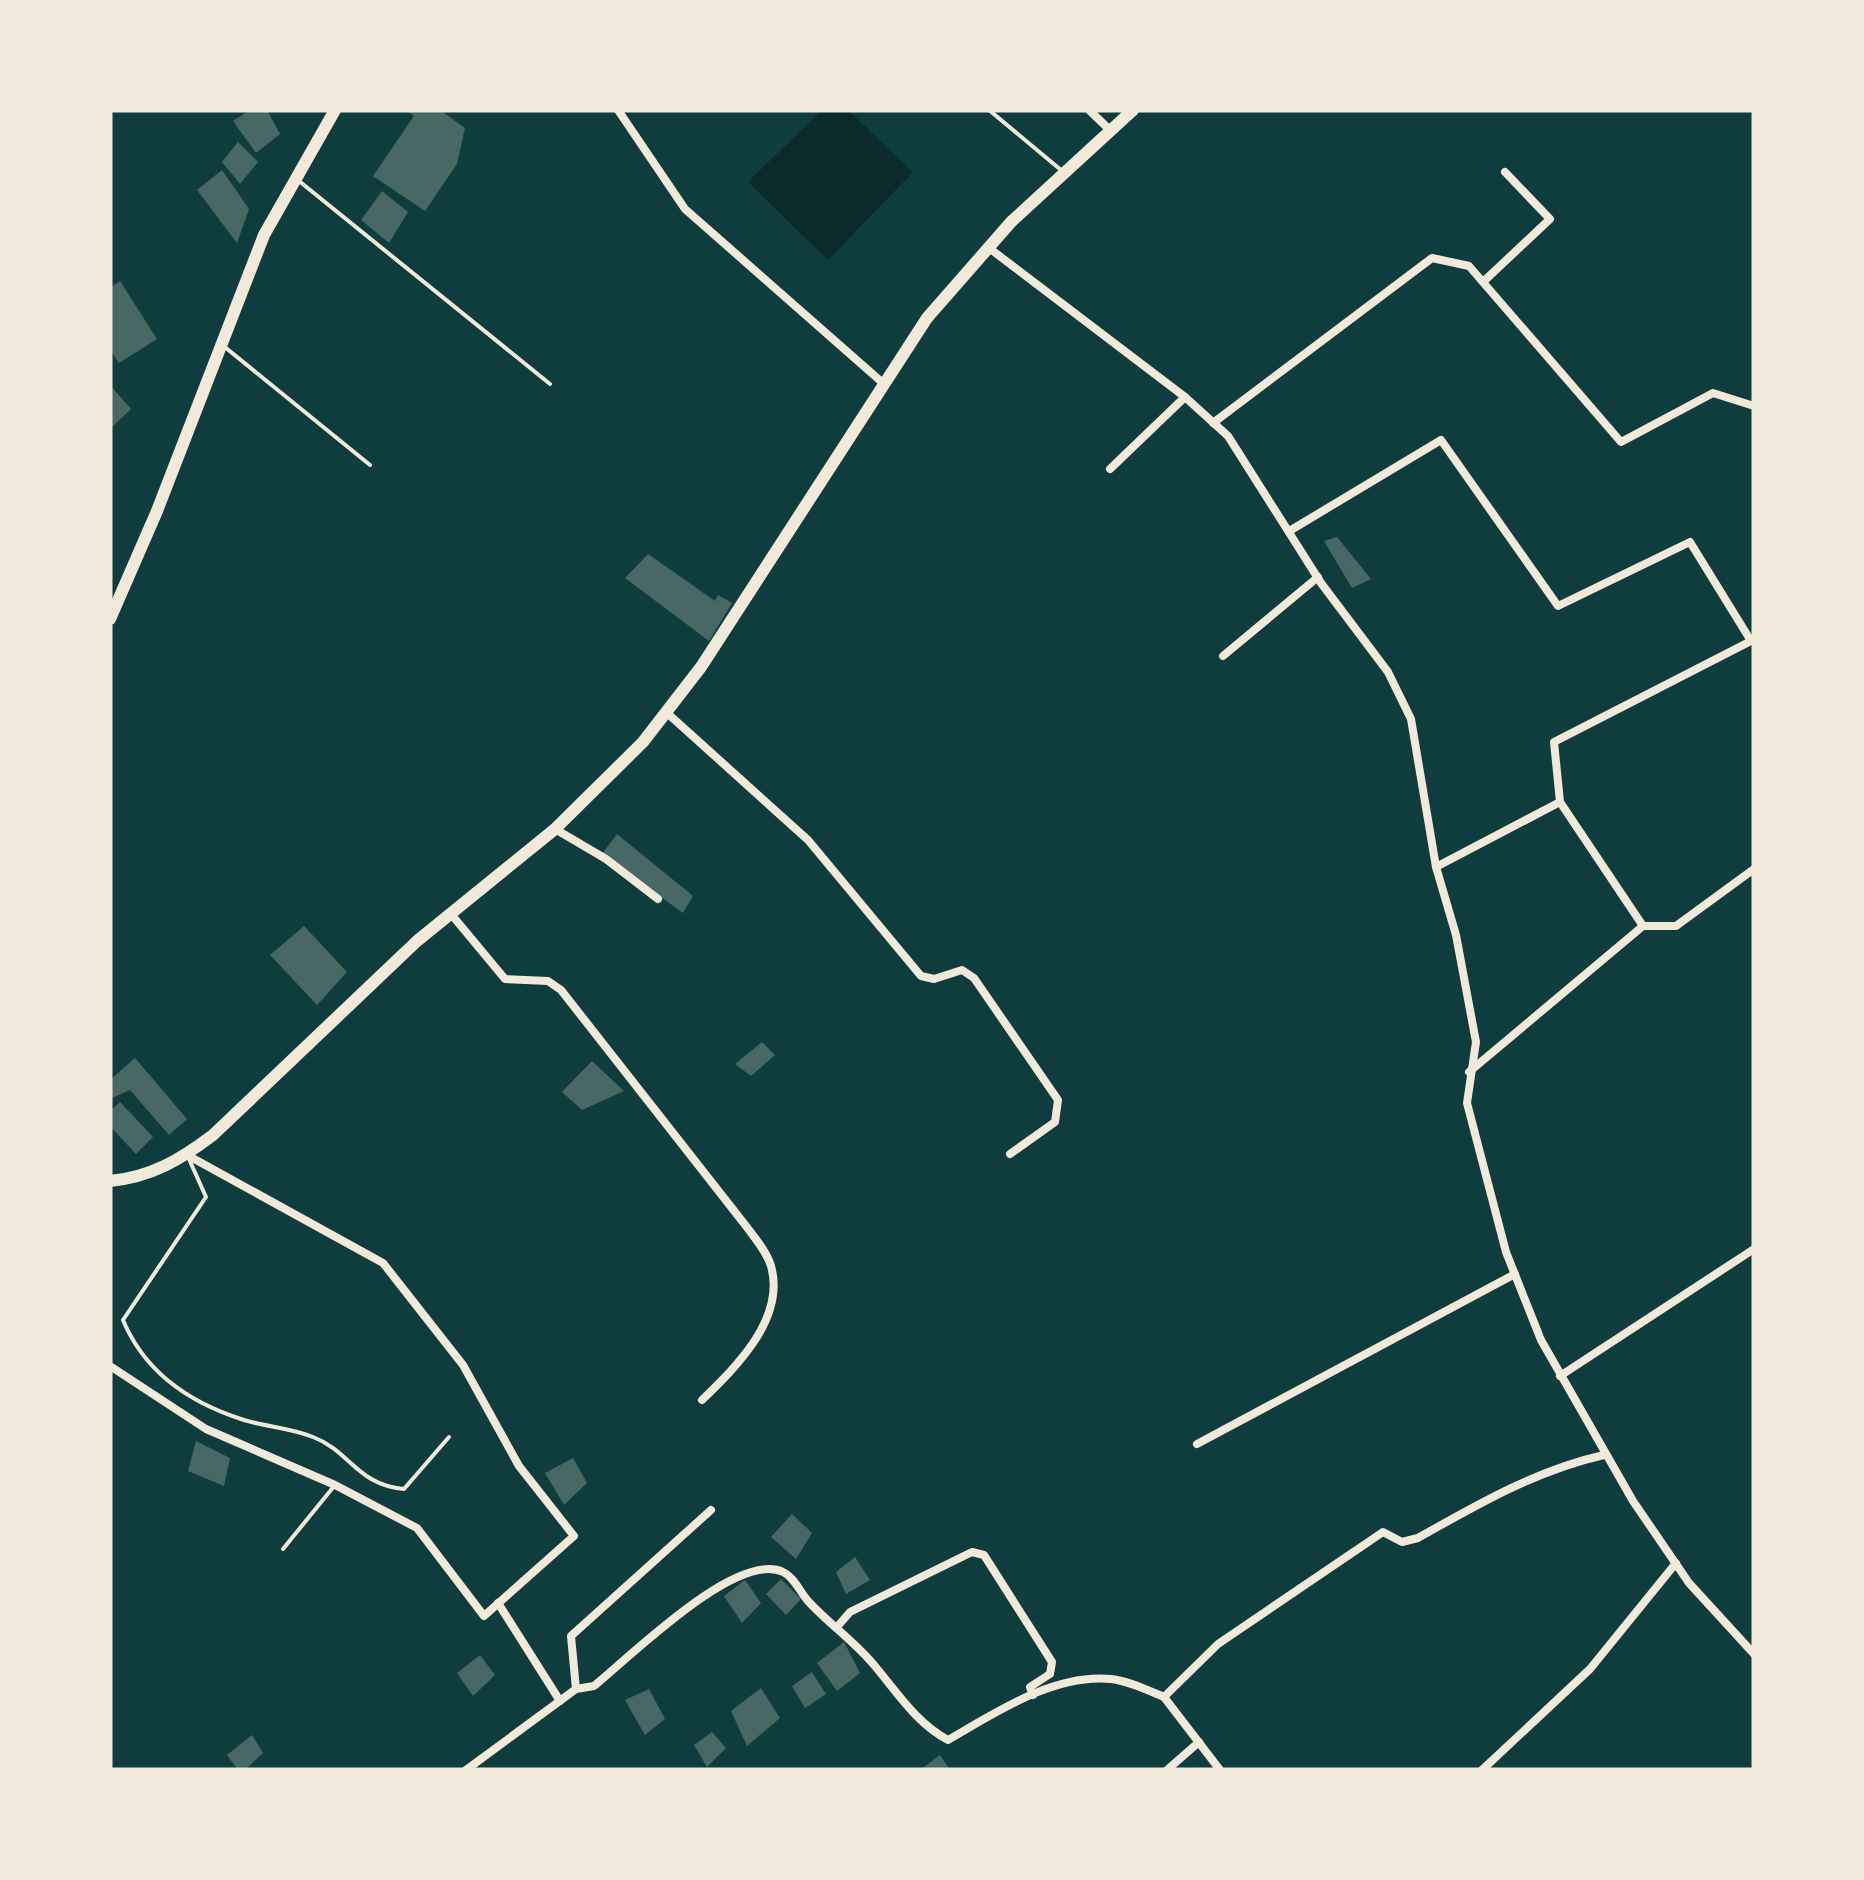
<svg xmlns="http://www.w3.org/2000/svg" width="1864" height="1880" font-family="'Archivo Narrow',sans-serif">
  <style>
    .water { fill: #0a2a2b }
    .building { fill: #486865 }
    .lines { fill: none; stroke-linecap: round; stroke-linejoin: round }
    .service { stroke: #f1e9da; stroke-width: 4 }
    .minor { stroke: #f1e9da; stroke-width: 8 }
    .primary { stroke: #f1e9da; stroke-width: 12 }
  </style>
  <rect width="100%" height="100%" fill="#0f3d3e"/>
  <!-- water -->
  <path class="water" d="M 822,110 L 848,110 L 913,172 L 828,260 L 748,182 Z"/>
  <!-- building -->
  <g class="building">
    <path d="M 250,110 L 267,110 L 280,134 L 256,153 L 233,121 Z"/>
    <path d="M 406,110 L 440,110 L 465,128 L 457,164 L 425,211 L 373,176 L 414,116 Z"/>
    <path d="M 238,142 L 258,162 L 240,184 L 222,162 Z"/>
    <path d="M 222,170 L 249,209 L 237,243 L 197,190 Z"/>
    <path d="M 382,191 L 408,212 L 389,243 L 361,220 Z"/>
    <path d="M 120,281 L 157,339 L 119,363 L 110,350 L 110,288 Z"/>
    <path d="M 110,385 L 131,409 L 110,429 Z"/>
    <path d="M 1337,537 L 1371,579 L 1352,588 L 1324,541 Z"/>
    <path d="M 648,554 L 715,601 L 718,595 L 732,603 L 709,641 L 625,578 Z"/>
    <path d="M 617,834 L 693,896 L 683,913 L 602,854 Z"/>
    <path d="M 304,926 L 347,972 L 317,1005 L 270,955 Z"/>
    <path d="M 762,1042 L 775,1055 L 751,1076 L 735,1064 Z"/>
    <path d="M 135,1058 L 187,1119 L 169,1135 L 130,1090 L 110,1099 L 110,1080 Z"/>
    <path d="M 592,1061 L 624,1091 L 582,1110 L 562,1092 Z"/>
    <path d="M 120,1102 L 153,1137 L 136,1154 L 110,1126 L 110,1111 Z"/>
    <path d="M 196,1441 L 230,1458 L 224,1486 L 188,1471 Z"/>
    <path d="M 573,1458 L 587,1483 L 564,1505 L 545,1473 Z"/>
    <path d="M 792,1514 L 812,1533 L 796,1559 L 771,1537 Z"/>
    <path d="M 855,1557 L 870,1580 L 846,1594 L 836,1572 Z"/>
    <path d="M 781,1579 L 801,1599 L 786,1615 L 766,1594 Z"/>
    <path d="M 745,1580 L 761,1603 L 742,1623 L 724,1596 Z"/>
    <path d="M 844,1642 L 860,1673 L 837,1691 L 817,1663 Z"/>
    <path d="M 480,1655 L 495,1675 L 473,1696 L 457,1673 Z"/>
    <path d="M 812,1672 L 826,1694 L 805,1708 L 792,1686 Z"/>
    <path d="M 761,1688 L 780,1718 L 747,1746 L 731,1711 Z"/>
    <path d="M 649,1689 L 665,1719 L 645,1735 L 625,1700 Z"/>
    <path d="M 712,1732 L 726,1748 L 707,1767 L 694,1745 Z"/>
    <path d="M 252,1735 L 263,1753 L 245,1770 L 238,1770 L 227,1755 Z"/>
    <path d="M 940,1755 L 950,1770 L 920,1770 Z"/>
  </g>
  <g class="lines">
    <!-- service -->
    <g class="service">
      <path d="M 989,110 L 1061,170"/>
      <path d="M 299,181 L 550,384"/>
      <path d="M 226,348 L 370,465"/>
      <path d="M 189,1159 L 206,1197 L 123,1320 C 145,1373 190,1403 244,1420 C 267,1427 291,1428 313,1437 C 350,1451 357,1485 404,1489 L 449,1437"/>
      <path d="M 283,1549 L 335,1485"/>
    </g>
    <!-- minor -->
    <g class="minor">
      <path d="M 618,110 L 685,209 L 884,384"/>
      <path d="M 1089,110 L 1111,131"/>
      <path d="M 989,248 L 1185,397 L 1228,436 L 1321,583 L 1388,672 L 1411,719 L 1436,867 L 1456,935 L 1476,1042 L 1467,1103 L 1506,1252 L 1541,1340 L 1633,1501 L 1689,1583 L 1754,1654"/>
      <path d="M 1483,282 L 1550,219 L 1505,172"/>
      <path d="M 1213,423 L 1432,258 L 1469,266 L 1621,442 L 1713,393 L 1754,406"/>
      <path d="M 1110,469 L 1185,397"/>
      <path d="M 1291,530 L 1441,440 L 1558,606 L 1690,542 L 1751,641 L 1554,742 L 1560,802 L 1643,926 L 1676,926 L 1754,869"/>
      <path d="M 1223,656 L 1318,577"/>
      <path d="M 666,712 L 808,840 L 921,976 L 934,979 L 962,970 L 974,978 L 1058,1100 L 1055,1122 L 1010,1154"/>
      <path d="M 555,829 L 606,859 L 658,899"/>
      <path d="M 1436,867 L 1560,802"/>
      <path d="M 451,914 L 505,979 L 548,981 L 561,990 L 746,1226 C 755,1238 767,1252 771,1266 C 786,1319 735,1368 702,1400"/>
      <path d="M 1469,1072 L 1643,926"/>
      <path d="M 110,1366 L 206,1429 L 335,1485 L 417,1528 L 484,1616 L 574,1536 L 519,1466 L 463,1365 L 383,1263 L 187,1155"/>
      <path d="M 1560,1376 L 1754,1249"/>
      <path d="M 1197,1444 L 1515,1274"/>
      <path d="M 498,1603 L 560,1701"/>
      <path d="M 837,1627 L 850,1612 L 972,1552 L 984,1555 L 1052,1662 L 1050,1674 L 1030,1687 L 1033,1695"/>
      <path d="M 576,1689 L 594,1686 C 630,1657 737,1550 783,1572 C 794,1577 800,1592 808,1601 C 828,1623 854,1641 874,1665 C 897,1692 916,1723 948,1740 C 995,1713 1054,1673 1111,1679 C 1129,1681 1147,1690 1164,1697 L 1218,1644 L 1383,1532 L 1402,1542 L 1418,1538 C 1478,1504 1537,1470 1604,1455"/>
      <path d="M 1164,1697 L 1220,1770"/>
      <path d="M 466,1770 L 576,1689 L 571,1636 L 711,1510"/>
      <path d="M 1167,1770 L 1199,1742"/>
      <path d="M 1482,1770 L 1590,1669 L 1676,1563"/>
    </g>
    <!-- primary -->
    <g class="primary">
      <path d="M 110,619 L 157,511 L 264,235 L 335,110"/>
      <path d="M 110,1181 C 151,1177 180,1160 213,1135 L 417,941 L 555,829 L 643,742 L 701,667 L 927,318 L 1011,222 L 1133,110"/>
    </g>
  </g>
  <!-- border -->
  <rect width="1864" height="1880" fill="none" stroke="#f1e9da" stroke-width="225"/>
</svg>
